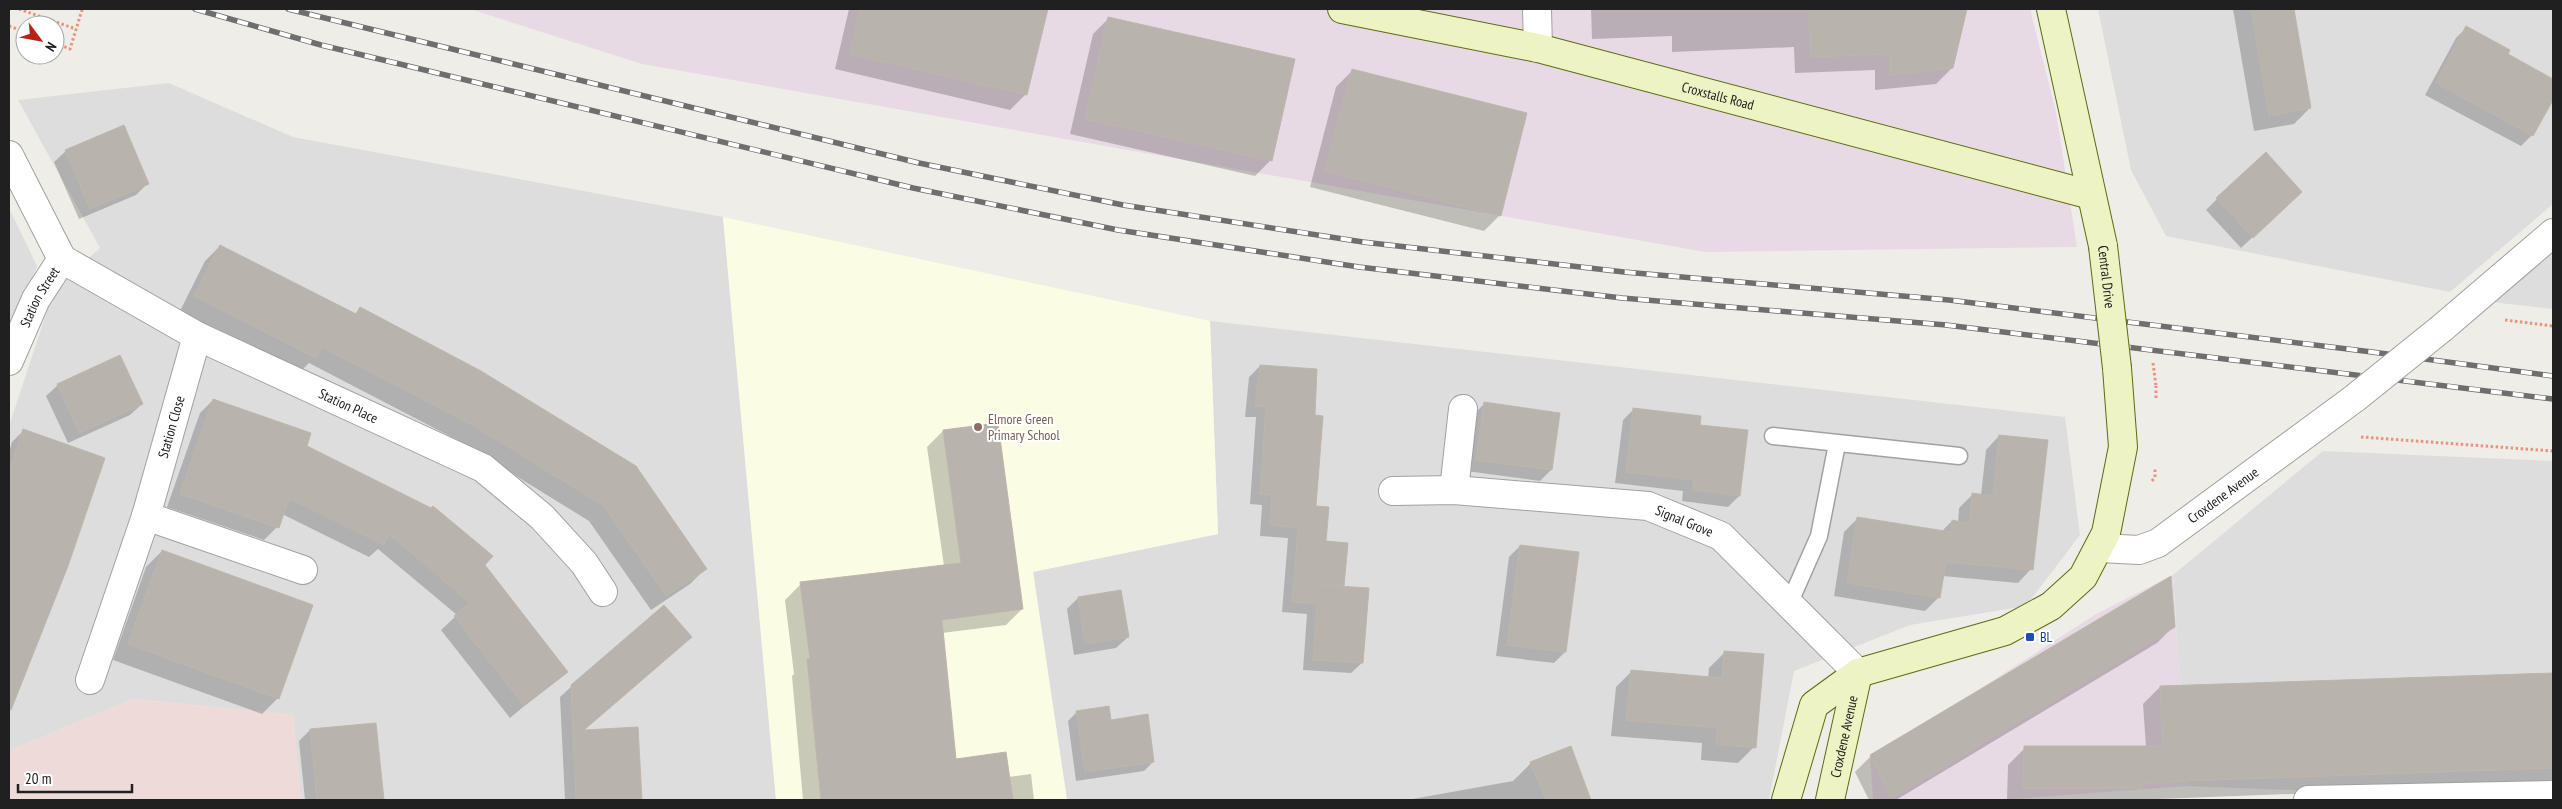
<svg xmlns="http://www.w3.org/2000/svg" width="2562" height="809" font-family="'PT Sans Narrow',sans-serif">
  <style>
    .residential { fill: #dedddd }
    .commercial { fill: #eedbd9 }
    .industrial { fill: #e8dae4 }
    .education { fill: #fafce4 }
    .shadow { fill: #0003 }
    .building { fill: #b8b3ad; stroke: #bfb6ab }
    .lines { fill: none; stroke-linecap: round; stroke-linejoin: round }
    .lane-casing { stroke: #a1a1a1; stroke-width: 19 }
    .street-casing { stroke: #a1a1a1; stroke-width: 30 }
    .secondary-casing { stroke: #5c6c11; stroke-width: 30 }
    .path { stroke: #eb917d; stroke-width: 3; stroke-dasharray: 2.5 2.5; stroke-linecap: butt }
    .lane { stroke: #fff; stroke-width: 16 }
    .street { stroke: #fff; stroke-width: 28 }
    .secondary { stroke: #edf3c2; stroke-width: 28 }
    .rail-casing { stroke: #6e6e6e; stroke-width: 5.5 }
    .rail { stroke: #fff; stroke-width: 4; stroke-dasharray: 11; stroke-linecap: butt }
    .street-bridge-casing { stroke: #a1a1a1; stroke-width: 30; stroke-linecap: butt }
    .secondary-bridge-casing { stroke: #5c6c11; stroke-width: 30; stroke-linecap: butt }
    .path-bridge { stroke: #eb917d; stroke-width: 3; stroke-dasharray: 2.5 2.5; stroke-linecap: butt }
    .street-bridge { stroke: #fff; stroke-width: 28 }
    .secondary-bridge { stroke: #edf3c2; stroke-width: 28 }
    .education-dot { fill: #8d6e63; stroke: #fff; stroke-width: 2 }
    .transit-dot { fill: #1a4fb4; stroke: #fff; stroke-width: 2 }
    .labels { text-anchor: middle; dominant-baseline: central; stroke-width: 4; stroke-linejoin: round; paint-order: stroke }
    .street-label { font-size: 14px; fill: #202020; stroke: #fff }
    .education-label { font-size: 14px; fill: #785e54; stroke: #fff; text-anchor: start }
    .transit-label { font-size: 14px; fill: #164399; stroke: #fff; text-anchor: start }
  </style>
  <rect width="100%" height="100%" fill="#efede7"/>
  <!-- residential -->
  <g class="residential">
    <path d="M 2098,9 L 2553,9 L 2553,204 L 2450,292 L 2166,236 L 2131,170 Z"/>
    <path d="M 169,83 L 293,137 L 723,217 L 776,800 L 301,800 L 293,715 L 133,699 L 9,751 L 9,426 L 54,290 L 100,248 L 18,100 Z"/>
    <path d="M 9,208 L 37,266 L 9,335 Z"/>
    <path d="M 2553,251 L 2553,309 L 2491,302 Z"/>
    <path d="M 1210,321 L 2065,417 L 2080,535 L 2026,606 L 1910,625 L 1794,671 L 1769,800 L 1067,800 L 1033,571 L 1218,534 Z"/>
    <path d="M 2323,451 L 2553,461 L 2553,800 L 2186,786 L 2173,575 Z"/>
  </g>
  <!-- commercial -->
  <path class="commercial" d="M 133,699 L 293,715 L 301,800 L 9,800 L 9,751 Z"/>
  <!-- industrial -->
  <g class="industrial">
    <path d="M 470,9 L 2030,9 L 2056,112 L 2077,247 L 1705,252 L 642,64 Z"/>
    <path d="M 2173,575 L 2186,786 L 1999,800 L 1873,800 L 1870,755 L 1981,688 L 2096,614 Z"/>
  </g>
  <!-- education -->
  <path class="education" d="M 723,217 L 1210,321 L 1218,534 L 1033,572 L 1067,800 L 776,800 Z"/>
  <!-- shadow -->
  <g class="shadow">
    <path d="M 849,9 L 1046,9 L 1026,94 L 1010,110 L 835,69 Z"/>
    <path d="M 1591,9 L 1966,9 L 1952,68 L 1936,84 L 1875,90 L 1875,70 L 1795,73 L 1794,47 L 1672,52 L 1672,36 L 1592,39 Z"/>
    <path d="M 2233,9 L 2293,9 L 2310,108 L 2294,124 L 2254,131 Z"/>
    <path d="M 1109,18 L 1271,160 L 1255,176 L 1070,134 L 1093,34 Z"/>
    <path d="M 2467,27 L 2507,54 L 2553,81 L 2553,97 L 2532,135 L 2521,146 L 2425,95 L 2456,38 Z"/>
    <path d="M 1352,71 L 1500,215 L 1484,231 L 1310,187 L 1336,87 Z"/>
    <path d="M 66,151 L 147,184 L 136,195 L 79,219 L 54,162 Z"/>
    <path d="M 2217,199 L 2289,203 L 2241,248 L 2206,210 Z"/>
    <path d="M 220,246 L 355,314 L 360,309 L 705,569 L 690,584 L 651,610 L 589,521 L 461,442 L 309,363 L 300,372 L 180,311 L 205,261 Z"/>
    <path d="M 1260,366 L 1314,417 L 1315,507 L 1324,542 L 1343,585 L 1341,587 L 1362,663 L 1351,673 L 1303,670 L 1307,614 L 1282,612 L 1288,538 L 1260,536 L 1262,505 L 1250,504 L 1256,417 L 1245,417 L 1249,377 Z"/>
    <path d="M 58,385 L 142,404 L 130,415 L 68,443 L 46,396 Z"/>
    <path d="M 213,400 L 305,447 L 484,565 L 566,671 L 510,718 L 441,630 L 457,615 L 378,549 L 369,557 L 282,514 L 277,527 L 264,540 L 167,507 L 200,413 Z"/>
    <path d="M 1484,404 L 1551,470 L 1540,481 L 1466,471 L 1473,415 Z"/>
    <path d="M 1634,409 L 1699,426 L 1739,496 L 1728,507 L 1682,501 L 1683,491 L 1615,483 L 1623,420 Z"/>
    <path d="M 23,431 L 10,692 L 9,452 L 12,442 Z"/>
    <path d="M 943,431 L 1022,609 L 1006,625 L 942,633 L 955,761 L 1008,777 L 1031,774 L 1034,800 L 803,800 L 792,676 L 794,674 L 785,600 L 801,584 L 944,566 L 927,447 Z"/>
    <path d="M 1999,436 L 2031,569 L 2018,583 L 1943,576 L 1939,597 L 1925,611 L 1834,596 L 1844,532 L 1858,518 L 1941,532 L 1952,521 L 1958,523 L 1959,508 L 1973,494 L 1981,495 L 1986,450 Z"/>
    <path d="M 1520,546 L 1565,652 L 1554,663 L 1496,656 L 1509,557 Z"/>
    <path d="M 162,551 L 278,698 L 262,714 L 113,660 L 146,567 Z"/>
    <path d="M 1078,598 L 1128,637 L 1116,648 L 1074,655 L 1067,609 Z"/>
    <path d="M 2173,627 L 2157,643 L 1896,800 L 1869,800 L 1855,772 L 1871,756 Z"/>
    <path d="M 1725,652 L 1754,747 L 1738,763 L 1701,760 L 1702,743 L 1611,736 L 1616,687 L 1632,671 L 1708,678 L 1709,668 Z"/>
    <path d="M 2553,674 L 2553,784 L 2132,800 L 2007,800 L 2008,765 L 2025,748 L 2146,747 L 2143,704 L 2160,687 Z"/>
    <path d="M 572,686 L 582,731 L 637,729 L 640,800 L 565,800 L 560,697 Z"/>
    <path d="M 1077,712 L 1110,721 L 1153,762 L 1144,771 L 1076,781 L 1068,721 Z"/>
    <path d="M 375,724 L 383,800 L 305,800 L 299,741 L 310,730 Z"/>
    <path d="M 1570,748 L 1590,800 L 1407,800 L 1513,781 L 1531,763 Z"/>
  </g>
  <!-- building -->
  <g class="building">
    <path d="M 860,9 L 1048,9 L 1027,95 L 850,54 Z"/>
    <path d="M 1809,9 L 1967,9 L 1953,68 L 1890,75 L 1890,54 L 1811,57 Z"/>
    <path d="M 2251,9 L 2294,9 L 2311,108 L 2269,116 Z"/>
    <path d="M 1108,17 L 1295,59 L 1272,161 L 1085,119 Z"/>
    <path d="M 2466,26 L 2510,50 L 2508,54 L 2553,79 L 2553,100 L 2533,136 L 2436,83 Z"/>
    <path d="M 1352,69 L 1527,113 L 1501,216 L 1325,171 Z"/>
    <path d="M 124,125 L 149,184 L 90,209 L 65,150 Z"/>
    <path d="M 2266,152 L 2302,192 L 2253,238 L 2216,198 Z"/>
    <path d="M 220,245 L 356,314 L 360,307 L 481,371 L 636,466 L 707,569 L 666,596 L 604,506 L 476,427 L 322,347 L 316,358 L 194,296 Z"/>
    <path d="M 120,355 L 143,404 L 79,433 L 57,384 Z"/>
    <path d="M 1260,365 L 1317,369 L 1315,415 L 1323,416 L 1316,506 L 1329,507 L 1326,541 L 1348,543 L 1344,586 L 1321,585 L 1369,588 L 1363,663 L 1313,660 L 1317,604 L 1292,602 L 1298,528 L 1270,525 L 1272,495 L 1260,494 L 1266,407 L 1255,406 Z"/>
    <path d="M 213,399 L 311,433 L 307,446 L 431,508 L 433,506 L 493,556 L 485,565 L 568,672 L 524,706 L 454,616 L 470,603 L 389,534 L 384,545 L 289,498 L 279,528 L 180,494 Z"/>
    <path d="M 1484,402 L 1560,413 L 1552,470 L 1476,460 Z"/>
    <path d="M 1633,408 L 1701,416 L 1700,425 L 1748,430 L 1740,496 L 1693,490 L 1694,480 L 1626,472 Z"/>
    <path d="M 998,423 L 1023,609 L 942,620 L 956,759 L 1006,752 L 1013,800 L 821,800 L 807,659 L 810,659 L 800,582 L 961,563 L 943,430 Z"/>
    <path d="M 23,429 L 105,458 L 68,566 L 11,710 L 9,709 L 9,472 Z"/>
    <path d="M 1999,435 L 2048,440 L 2033,570 L 1946,562 L 1940,598 L 1847,583 L 1857,517 L 1951,532 L 1952,520 L 1970,524 L 1972,493 L 1993,496 Z"/>
    <path d="M 1520,545 L 1579,552 L 1566,652 L 1507,645 Z"/>
    <path d="M 162,550 L 313,605 L 279,699 L 128,644 Z"/>
    <path d="M 2171,576 L 2175,627 L 1891,798 L 1870,755 Z"/>
    <path d="M 1121,590 L 1129,637 L 1085,644 L 1078,597 Z"/>
    <path d="M 664,605 L 692,637 L 584,730 L 638,727 L 642,800 L 576,800 L 571,685 Z"/>
    <path d="M 1724,651 L 1764,654 L 1756,748 L 1716,744 L 1717,728 L 1626,720 L 1631,670 L 1722,678 Z"/>
    <path d="M 2553,673 L 2553,768 L 2186,781 L 2141,784 L 2142,788 L 2023,788 L 2024,746 L 2163,746 L 2160,686 Z"/>
    <path d="M 1109,706 L 1111,720 L 1148,714 L 1154,762 L 1085,772 L 1076,711 Z"/>
    <path d="M 376,723 L 384,800 L 317,800 L 310,729 Z"/>
    <path d="M 1571,746 L 1591,800 L 1546,800 L 1530,762 Z"/>
  </g>
  <g class="lines">
    <defs>
      <g id="lane">
        <path d="M 1773,436 L 1959,456"/>
        <path d="M 1789,604 L 1819,536 L 1837,444"/>
      </g>
      <g id="street">
        <path d="M 1537,9 L 1538,48"/>
        <path d="M 9,155 L 62,259"/>
        <path id="s1" d="M 62,259 L 197,336 L 483,468 L 542,517 L 584,563 L 603,592"/>
        <path d="M 2442,328 L 2553,233"/>
        <path id="s2" d="M 9,361 L 36,299 L 62,259"/>
        <path d="M 1454,490 L 1463,409"/>
        <path id="s3" d="M 1393,491 L 1454,490 L 1648,506 L 1721,536 L 1858,673"/>
        <path d="M 146,516 L 303,570"/>
        <path id="s4" d="M 2100,548 L 2139,550 L 2158,543 L 2355,398"/>
        <path id="s5" d="M 90,680 L 146,516 L 197,336"/>
        <path d="M 2308,800 L 2553,795"/>
      </g>
      <g id="secondary">
        <path id="s6" d="M 1342,9 L 1538,48 L 2091,195"/>
        <path d="M 2051,9 L 2103,246"/>
        <path d="M 1786,800 L 1814,705 L 1858,673 L 2005,631 L 2051,606 L 2083,577 L 2106,533 L 2123,447 L 2117,368"/>
        <path id="s7" d="M 1830,800 L 1858,673"/>
      </g>
    </defs>
    <!-- lane casing -->
    <use href="#lane" class="lane-casing"/>
    <!-- street casing -->
    <use href="#street" class="street-casing"/>
    <!-- secondary casing -->
    <use href="#secondary" class="secondary-casing"/>
    <!-- path -->
    <g class="path">
      <path d="M 19,9 L 76,29"/>
      <path d="M 9,26 L 25,32"/>
      <path d="M 55,43 L 70,49 L 82,10 L 79,9"/>
      <path d="M 2505,320 L 2553,326"/>
      <path d="M 2156,398 L 2156,386"/>
      <path d="M 2361,437 L 2553,451"/>
      <path d="M 2152,481 L 2155,477 L 2155,469"/>
    </g>
    <!-- lane -->
    <use href="#lane" class="lane"/>
    <!-- street -->
    <use href="#street" class="street"/>
    <!-- secondary -->
    <use href="#secondary" class="secondary"/>
    <defs>
      <g id="rail">
        <path d="M 195,9 L 321,45 L 913,188 L 1118,230 L 1359,267 L 1622,298 L 1946,325 L 2553,399"/>
        <path d="M 288,9 L 919,163 L 1123,205 L 1363,242 L 1624,272 L 1949,300 L 2372,352 L 2553,376"/>
      </g>
    </defs>
    <!-- rail casing -->
    <use href="#rail" class="rail-casing"/>
    <!-- rail -->
    <use href="#rail" class="rail"/>
    <defs>
      <path id="street-bridge" d="M 2355,398 L 2442,328"/>
      <g id="secondary-bridge">
        <path id="s8" d="M 2103,246 L 2117,368"/>
      </g>
    </defs>
    <!-- street-bridge casing -->
    <use href="#street-bridge" class="street-bridge-casing"/>
    <!-- secondary-bridge casing -->
    <use href="#secondary-bridge" class="secondary-bridge-casing"/>
    <!-- path-bridge -->
    <path class="path-bridge" d="M 2153,363 L 2156,386"/>
    <!-- street-bridge -->
    <use href="#street-bridge" class="street-bridge"/>
    <!-- secondary-bridge -->
    <use href="#secondary-bridge" class="secondary-bridge"/>
  </g>
  <!-- markers -->
  <circle class="education-dot" cx="978" cy="427" r="5"/>
  <rect class="transit-dot" x="2025" y="632" width="10" height="10" rx="2.5"/>
  <g class="labels">
    <!-- street labels -->
    <g class="street-label">
      <text stroke="none"><textPath href="#s6" startOffset="386">Croxstalls Road</textPath></text>
      <text stroke="none"><textPath href="#s8" startOffset="31">Central Drive</textPath></text>
      <text stroke="none"><textPath href="#s2" startOffset="71">Station Street</textPath></text>
      <text stroke="none"><textPath href="#s1" startOffset="322">Station Place</textPath></text>
      <text stroke="none"><textPath href="#s5" startOffset="266">Station Close</textPath></text>
      <text stroke="none"><textPath href="#s4" startOffset="140">Croxdene Avenue</textPath></text>
      <text stroke="none"><textPath href="#s3" startOffset="295">Signal Grove</textPath></text>
      <text stroke="none"><textPath href="#s7" startOffset="65">Croxdene Avenue</textPath></text>
    </g>
    <!-- education labels -->
    <g class="education-label">
      <text x="988" y="419">Elmore Green<tspan x="988" dy="16">Primary School</tspan></text>
    </g>
    <!-- transit labels -->
    <g class="transit-label">
      <text x="2040" y="637">BL</text>
    </g>
  </g>
  <!-- border -->
  <rect width="2562" height="809" fill="none" stroke="#202020" stroke-width="20"/>
  <!-- north arrow -->
  <g transform="translate(40 40) rotate(122)"><circle r="24" fill="#ffffff" stroke="#a6a6a6"/>
  <path d="M0-4L9 19L0 12L-9 19Z" fill="#b92317"/>
  <text y="-8" font-size="14" font-weight="bold" text-anchor="middle" fill="#202020">N</text>
  </g>
  <!-- scale -->
  <path d="M18 784v8h114v-8" fill="none" stroke="#202020" stroke-width="2.5"/>
  <text x="25" y="784" font-size="15" fill="#202020" stroke="#ffffff" stroke-width="4" paint-order="stroke">20 m</text>
</svg>
